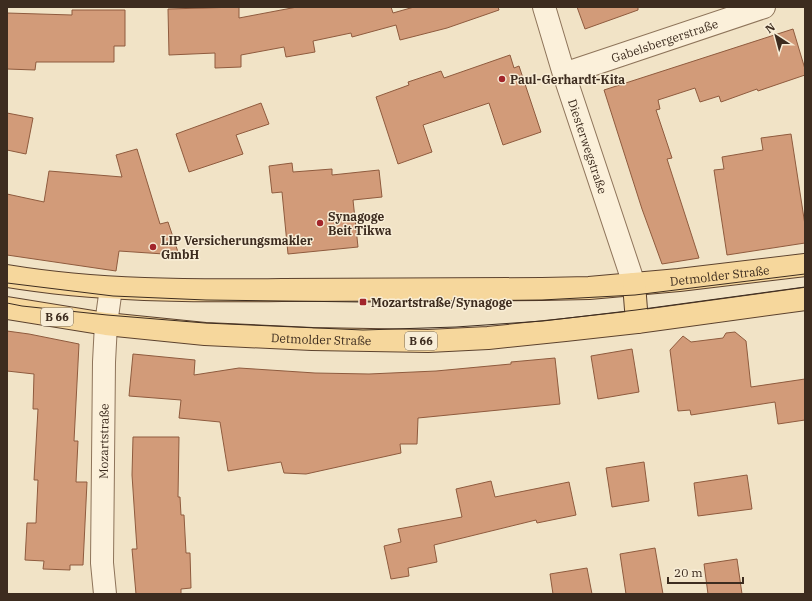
<svg xmlns="http://www.w3.org/2000/svg" width="812" height="601" font-family="'IBM Plex Serif',serif">
  <style>
    .building { fill: #d29b79; stroke: #8f5b3e }
    .lines { fill: none; stroke-linecap: round; stroke-linejoin: round }
    .minor-casing { stroke: #8e745a; stroke-width: 24 }
    .primary-casing { stroke: #5c422e; stroke-width: 24 }
    .minor { stroke: #fbf0da; stroke-width: 22 }
    .primary { stroke: #f6d79c; stroke-width: 22 }
    .tram { stroke: #3d2c1f; stroke-width: 1 }
    .poi-dot { fill: #a2252b; stroke: #f8edd6; stroke-width: 1.5 }
    .labels { text-anchor: middle; dominant-baseline: central; stroke-width: 3; stroke-linejoin: round; paint-order: stroke }
    .shield { fill: #f8edd6; stroke: #756656; stroke-width: 1 }
    .shield-label { font-size: 11px; font-weight: bold; fill: #3d2c1f }
    .street-label { font-size: 12px; fill: #3d2c1f; stroke: #f8edd6 }
    .poi-label { font-size: 12px; font-weight: bold; fill: #3d2c1f; stroke: #f8edd6; text-anchor: start }
  </style>
  <rect width="100%" height="100%" fill="#f1e3c6"/>
  <!-- building -->
  <g class="building">
    <path d="M 239,7 L 239,18 L 297,7 L 391,7 L 393,13 L 414,7 L 498,7 L 499,10 L 447,28 L 400,40 L 396,25 L 352,37 L 351,33 L 313,41 L 315,52 L 286,57 L 284,47 L 241,55 L 241,67 L 215,68 L 215,53 L 169,55 L 168,9 Z"/>
    <path d="M 577,7 L 638,7 L 638,10 L 585,29 Z"/>
    <path d="M 72,10 L 125,10 L 125,46 L 114,46 L 114,62 L 36,62 L 35,70 L 7,69 L 7,13 L 72,15 Z"/>
    <path d="M 793,29 L 805,69 L 805,75 L 758,91 L 757,89 L 721,102 L 719,96 L 700,102 L 695,88 L 658,100 L 660,109 L 656,110 L 672,158 L 667,159 L 699,258 L 662,264 L 642,209 L 604,90 Z"/>
    <path d="M 510,55 L 514,68 L 519,66 L 541,132 L 503,145 L 489,103 L 423,125 L 432,152 L 398,164 L 376,97 L 409,85 L 408,82 L 441,71 L 444,78 Z"/>
    <path d="M 261,103 L 269,124 L 236,135 L 243,154 L 189,172 L 176,134 Z"/>
    <path d="M 7,113 L 33,118 L 26,154 L 7,150 Z"/>
    <path d="M 791,134 L 805,225 L 805,243 L 727,255 L 714,170 L 724,169 L 722,157 L 763,150 L 761,138 Z"/>
    <path d="M 137,149 L 160,224 L 168,222 L 179,255 L 119,251 L 116,271 L 7,255 L 7,194 L 44,202 L 49,171 L 122,177 L 116,155 Z"/>
    <path d="M 292,163 L 293,172 L 332,169 L 332,175 L 379,170 L 382,197 L 353,200 L 358,247 L 288,254 L 282,192 L 272,193 L 269,166 Z"/>
    <path d="M 7,331 L 29,334 L 79,344 L 74,441 L 78,441 L 76,482 L 87,482 L 83,565 L 70,565 L 70,570 L 43,569 L 44,561 L 25,560 L 27,523 L 36,523 L 38,480 L 34,480 L 38,409 L 33,409 L 34,374 L 7,371 Z"/>
    <path d="M 735,332 L 746,341 L 751,387 L 805,379 L 805,420 L 778,424 L 775,402 L 691,415 L 690,410 L 678,411 L 670,350 L 683,336 L 691,342 L 723,338 L 726,333 Z"/>
    <path d="M 632,349 L 639,392 L 598,399 L 591,356 Z"/>
    <path d="M 133,354 L 195,360 L 194,375 L 239,368 L 315,373 L 369,374 L 436,371 L 511,364 L 511,362 L 555,358 L 560,404 L 418,418 L 417,444 L 400,444 L 401,453 L 306,474 L 284,473 L 281,462 L 228,471 L 220,422 L 179,418 L 181,400 L 129,396 Z"/>
    <path d="M 133,437 L 179,437 L 178,497 L 180,497 L 181,515 L 184,515 L 186,553 L 190,553 L 191,588 L 181,589 L 181,594 L 136,594 L 132,549 L 137,549 L 132,475 Z"/>
    <path d="M 644,462 L 649,501 L 612,507 L 606,468 Z"/>
    <path d="M 747,475 L 752,509 L 698,516 L 694,483 Z"/>
    <path d="M 491,481 L 495,497 L 569,482 L 576,515 L 537,523 L 536,520 L 434,545 L 437,562 L 408,568 L 409,576 L 391,579 L 384,546 L 401,542 L 398,529 L 462,517 L 456,489 Z"/>
    <path d="M 655,548 L 663,594 L 626,594 L 620,554 Z"/>
    <path d="M 737,559 L 742,594 L 708,594 L 704,564 Z"/>
    <path d="M 587,568 L 592,594 L 553,594 L 550,574 Z"/>
  </g>
  <g class="lines">
    <defs>
      <g id="minor">
        <path id="s1" d="M 544,7 L 564,74 L 634,284"/>
        <path id="s2" d="M 564,74 L 764,7"/>
        <path id="s3" d="M 105,594 L 102,563 L 104,362 L 106,324 L 111,288"/>
      </g>
      <g id="primary">
        <path id="s4" d="M 7,276 C 98,291 190,291 282,290 C 368,290 455,290 542,289 L 589,288 L 679,280 L 805,265"/>
        <path d="M 634,284 L 637,322"/>
        <path id="s5" d="M 7,308 L 106,324 L 205,334 L 312,339 L 428,341 L 488,338 L 565,330 L 637,322 L 805,299"/>
      </g>
    </defs>
    <!-- minor casing -->
    <use href="#minor" class="minor-casing"/>
    <!-- primary casing -->
    <use href="#primary" class="primary-casing"/>
    <!-- minor -->
    <use href="#minor" class="minor"/>
    <!-- primary -->
    <use href="#primary" class="primary"/>
    <!-- tram -->
    <g class="tram">
      <path d="M 7,283 L 113,296 L 206,300 L 363,302 L 542,300 L 635,295 L 805,274"/>
      <path d="M 7,303 L 22,306 L 107,315 L 205,323 L 363,330 L 456,327 L 543,321 L 636,310 L 805,287"/>
    </g>
  </g>
  <!-- markers -->
  <g class="poi-dot">
    <circle cx="502" cy="79" r="4"/>
    <circle cx="320" cy="223" r="4"/>
    <circle cx="153" cy="247" r="4"/>
    <rect x="359" y="298" width="8" height="8" rx="2"/>
  </g>
  <g class="labels">
    <!-- shield labels -->
    <g class="shield">
      <rect x="41" y="308" width="32" height="18" rx="3"/>
      <rect x="405" y="332" width="32" height="18" rx="3"/>
    </g>
    <g class="shield-label">
      <text x="57" y="317">B 66</text>
      <text x="421" y="341">B 66</text>
    </g>
    <!-- street labels -->
    <g class="street-label">
      <text stroke="none"><textPath href="#s2" startOffset="106">Gabelsbergerstraße</textPath></text>
      <text stroke="none"><textPath href="#s1" startOffset="146">Diesterwegstraße</textPath></text>
      <text stroke="none"><textPath href="#s4" startOffset="714">Detmolder Straße</textPath></text>
      <text stroke="none"><textPath href="#s5" startOffset="316">Detmolder Straße</textPath></text>
      <text stroke="none"><textPath href="#s3" startOffset="153">Mozartstraße</textPath></text>
    </g>
    <!-- poi labels -->
    <g class="poi-label">
      <text x="510" y="79">Paul-Gerhardt-Kita</text>
      <text x="328" y="216">Synagoge<tspan x="328" dy="14">Beit Tikwa</tspan></text>
      <text x="161" y="240">LIP Versicherungsmakler<tspan x="161" dy="14">GmbH</tspan></text>
      <text x="371" y="302">Mozartstraße/Synagoge</text>
    </g>
  </g>
  <!-- border -->
  <rect width="812" height="601" fill="none" stroke="#3d2c1f" stroke-width="16"/>
  <!-- north arrow -->
  <g transform="translate(776 36) rotate(324)" stroke="#f8edd6" stroke-width="3" paint-order="stroke">
  <path d="M0-3L7 15L0 10L-7 15Z" fill="#3d2c1f"/>
  <text y="-6" font-size="11" font-weight="bold" text-anchor="middle" fill="#3d2c1f">N</text>
  </g>
  <!-- scale -->
  <path d="M668 577v6h75v-6" fill="none" stroke="#3d2c1f" stroke-width="2"/>
  <text x="674" y="577" font-size="12" fill="#3d2c1f" stroke="#f8edd6" stroke-width="3" paint-order="stroke">20 m</text>
</svg>
